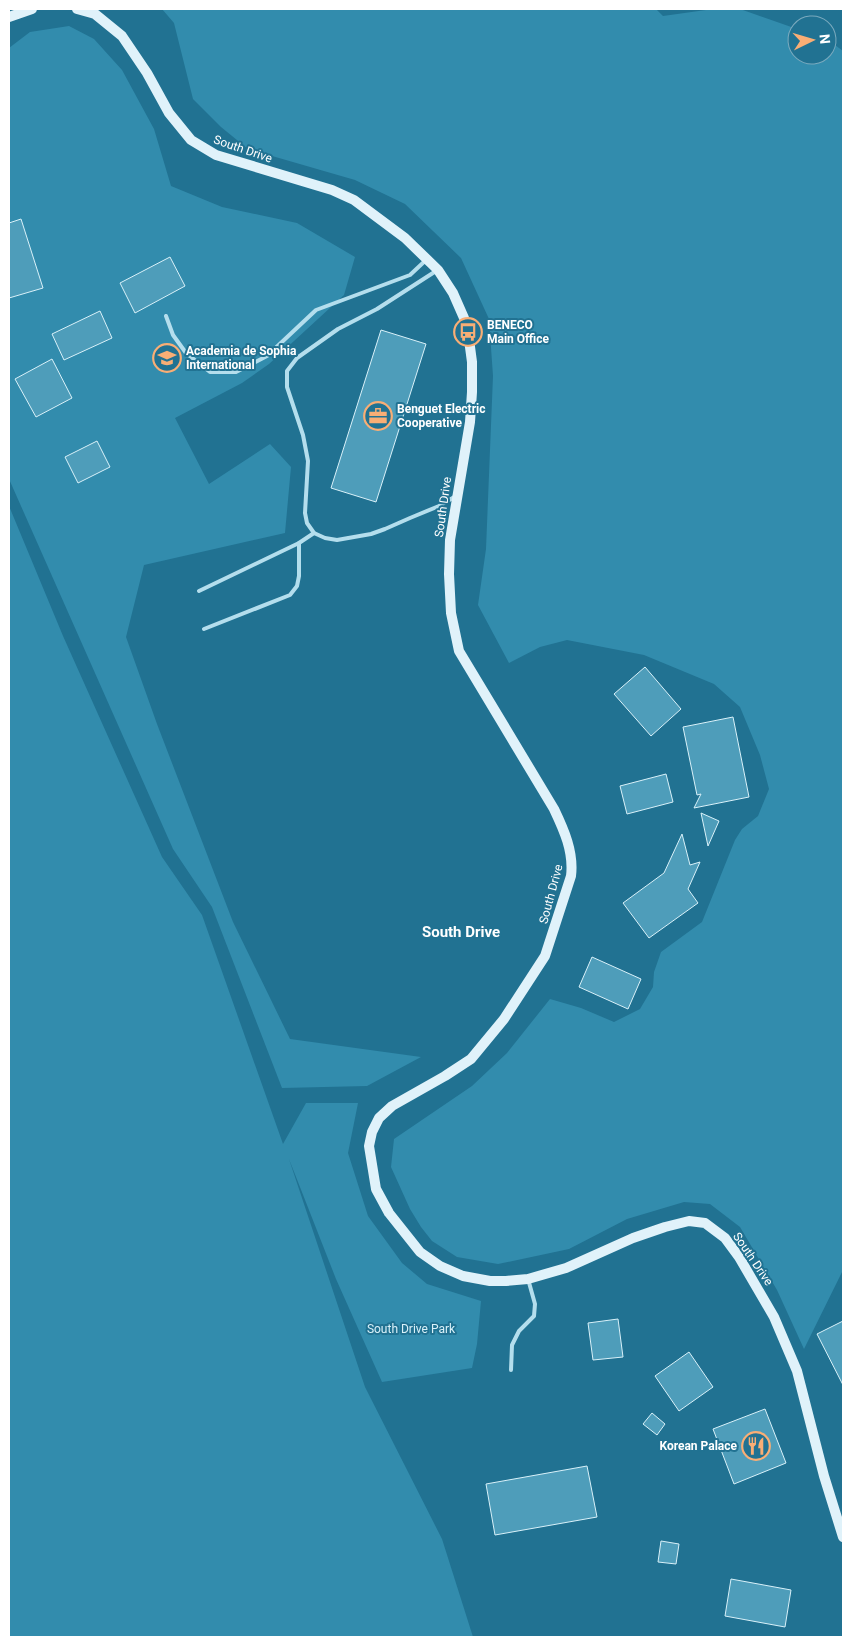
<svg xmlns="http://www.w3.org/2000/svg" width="852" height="1646" font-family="Roboto,sans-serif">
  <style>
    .green { fill: #328cad }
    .building { fill: #4e9dba; stroke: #d9f1f9 }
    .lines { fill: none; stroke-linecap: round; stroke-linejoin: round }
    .lane { stroke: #b4deed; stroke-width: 4 }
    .secondary { stroke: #e0f2fa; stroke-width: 10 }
    .labels { text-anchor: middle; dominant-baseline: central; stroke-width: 4; stroke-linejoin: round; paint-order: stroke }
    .street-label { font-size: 12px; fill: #fff; stroke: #217292 }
    .poi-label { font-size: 12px; font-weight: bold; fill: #fff; stroke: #217292; text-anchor: start }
    .park-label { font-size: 12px; fill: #d9f1f9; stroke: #217292 }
    .quarter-label { font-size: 15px; font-weight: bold; fill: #fff; stroke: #217292 }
  </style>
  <rect width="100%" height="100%" fill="#217292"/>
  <!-- green -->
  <g class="green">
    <path d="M 162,9 L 656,9 L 663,16 L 713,9 L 740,9 L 797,29 L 797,55 L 827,55 L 827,39 L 843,51 L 843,1270 L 804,1349 L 777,1290 L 740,1227 L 710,1204 L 684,1202 L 627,1219 L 569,1249 L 498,1264 L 457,1257 L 432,1241 L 421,1227 L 410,1209 L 391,1167 L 394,1139 L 472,1086 L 507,1053 L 550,999 L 581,1008 L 614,1022 L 640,1009 L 653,987 L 654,972 L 661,952 L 702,922 L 735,840 L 742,829 L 758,816 L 769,789 L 760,755 L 740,707 L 714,684 L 644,655 L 567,640 L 540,647 L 509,663 L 478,605 L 486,549 L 493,376 L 489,319 L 461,258 L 405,204 L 355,180 L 248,149 L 221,127 L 193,99 L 174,23 Z"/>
    <path d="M 69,26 L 94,39 L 122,70 L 154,129 L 171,186 L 222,207 L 297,223 L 355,257 L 344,295 L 269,364 L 242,383 L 175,418 L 209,484 L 270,444 L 291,467 L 285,533 L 144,565 L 126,637 L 157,724 L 233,922 L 290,1039 L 421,1057 L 367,1086 L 282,1088 L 212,907 L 173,849 L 9,479 L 9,48 L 30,32 Z"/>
    <path d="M 9,506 L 63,636 L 162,857 L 202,915 L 283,1144 L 306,1103 L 358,1103 L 348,1153 L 368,1216 L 402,1263 L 427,1284 L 481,1301 L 477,1344 L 472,1368 L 382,1382 L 336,1279 L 289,1159 L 365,1387 L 442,1539 L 473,1637 L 9,1637 Z"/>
  </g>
  <!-- building -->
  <g class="building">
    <path d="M 21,219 L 43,288 L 9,298 L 9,223 Z"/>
    <path d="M 170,257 L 185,286 L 135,313 L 120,283 Z"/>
    <path d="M 100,311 L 112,338 L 64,360 L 52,334 Z"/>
    <path d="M 381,330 L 426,344 L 376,502 L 331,488 Z"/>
    <path d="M 52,359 L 72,398 L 36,417 L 15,379 Z"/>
    <path d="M 97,441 L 110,467 L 78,483 L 65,457 Z"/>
    <path d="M 645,667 L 681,709 L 651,736 L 614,694 Z"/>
    <path d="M 733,717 L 749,797 L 694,808 L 701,794 L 697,795 L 683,727 Z"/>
    <path d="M 666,774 L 673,802 L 627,814 L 620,786 Z"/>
    <path d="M 701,813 L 719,821 L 708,846 Z"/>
    <path d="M 682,834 L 690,865 L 700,862 L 688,889 L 698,903 L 649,938 L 623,903 L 664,873 Z"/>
    <path d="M 592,957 L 641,979 L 628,1009 L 579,987 Z"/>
    <path d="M 618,1319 L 623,1357 L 593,1360 L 588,1323 Z"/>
    <path d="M 843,1321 L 843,1385 L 817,1334 Z"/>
    <path d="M 689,1352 L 713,1387 L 679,1411 L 655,1376 Z"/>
    <path d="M 765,1409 L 786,1463 L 734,1484 L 713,1429 Z"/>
    <path d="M 652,1413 L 665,1424 L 657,1435 L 643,1424 Z"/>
    <path d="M 587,1466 L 597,1517 L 495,1535 L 486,1484 Z"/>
    <path d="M 661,1541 L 679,1544 L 676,1564 L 658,1562 Z"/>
    <path d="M 731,1579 L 791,1590 L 785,1627 L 725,1616 Z"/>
  </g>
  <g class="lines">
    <!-- lane -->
    <g class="lane">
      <path d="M 436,271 L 377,309 L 338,329 L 297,358 L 287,371 L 287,387 L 303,435 L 308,461 L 305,513 L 307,523 L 314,533 L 325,538 L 337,540 L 371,534 L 385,529 L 410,518 L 439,506 L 456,496"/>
      <path d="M 166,316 L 173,335 L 186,353 L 210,372 L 236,372 L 267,356 L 316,310 L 410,275 L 426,260"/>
      <path d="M 199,591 L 299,543 L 314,533"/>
      <path d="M 204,629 L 290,595 L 297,586 L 299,576 L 299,543"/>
      <path d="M 511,1370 L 512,1345 L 519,1331 L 534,1316 L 535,1304 L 528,1279"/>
    </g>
    <!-- secondary -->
    <g class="secondary">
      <path d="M 77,9 L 95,14 L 122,36 L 147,73 L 169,113 L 191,140 L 216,155 L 332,190 L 354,200 L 405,238 L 438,270 L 453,293 L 464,318 L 468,332 L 472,362 L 472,392 L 470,422 L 450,540 L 449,574 L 451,613 L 459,651 L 554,809 C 564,830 574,852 571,876 L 545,956 L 504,1019 L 471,1059 L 445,1076 L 392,1106 L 379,1118 L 372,1132 L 369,1146 L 376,1189 L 389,1213 L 420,1252 L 440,1266 L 463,1276 L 490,1281 L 506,1281 L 528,1279 L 566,1268 L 633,1238 L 665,1227 L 689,1221 L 705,1223 L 725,1238 L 739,1257 L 774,1317 L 797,1371 L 824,1476 L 843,1537"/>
      <path d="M 9,17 L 32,9"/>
    </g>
  </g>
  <!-- icons -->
  <defs>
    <symbol id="bus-ring" viewBox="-11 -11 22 22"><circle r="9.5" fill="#217292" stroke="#f9ae75" stroke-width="1.5"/><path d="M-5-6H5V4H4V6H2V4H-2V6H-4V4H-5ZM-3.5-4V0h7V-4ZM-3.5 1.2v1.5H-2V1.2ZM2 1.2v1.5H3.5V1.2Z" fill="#f9ae75"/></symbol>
    <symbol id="school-ring" viewBox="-11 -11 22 22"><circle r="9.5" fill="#217292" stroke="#f9ae75" stroke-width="1.5"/><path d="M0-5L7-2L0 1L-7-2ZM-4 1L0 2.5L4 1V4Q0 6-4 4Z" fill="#f9ae75"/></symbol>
    <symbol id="office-ring" viewBox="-11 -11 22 22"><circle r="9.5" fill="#217292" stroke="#f9ae75" stroke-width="1.5"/><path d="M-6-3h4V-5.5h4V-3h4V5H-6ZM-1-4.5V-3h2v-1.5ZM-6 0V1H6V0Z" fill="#f9ae75"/></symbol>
    <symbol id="restaurant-ring" viewBox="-11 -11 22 22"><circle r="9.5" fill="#217292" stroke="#f9ae75" stroke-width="1.5"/><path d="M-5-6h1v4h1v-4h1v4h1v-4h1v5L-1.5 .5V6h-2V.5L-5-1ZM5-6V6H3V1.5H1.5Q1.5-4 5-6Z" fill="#f9ae75"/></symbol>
  </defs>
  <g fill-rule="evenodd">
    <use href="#bus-ring" x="452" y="316" width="32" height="32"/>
    <use href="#school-ring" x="151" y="342" width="32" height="32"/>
    <use href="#office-ring" x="362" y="400" width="32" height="32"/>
    <use href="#restaurant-ring" x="740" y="1430" width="32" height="32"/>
  </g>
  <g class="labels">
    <!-- street labels -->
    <g class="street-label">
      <text transform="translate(243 149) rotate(19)">South Drive</text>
      <text transform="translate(443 507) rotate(-82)">South Drive</text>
      <text transform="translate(551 894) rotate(-75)">South Drive</text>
      <text transform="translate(753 1259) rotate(56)">South Drive</text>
    </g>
    <!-- poi labels -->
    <g class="poi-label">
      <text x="487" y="325">BENECO<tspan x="487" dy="14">Main Office</tspan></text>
      <text x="186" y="351">Academia de Sophia<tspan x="186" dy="14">International</tspan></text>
      <text x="397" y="409">Benguet Electric<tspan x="397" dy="14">Cooperative</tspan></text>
      <text x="737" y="1446" text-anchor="end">Korean Palace</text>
    </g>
    <!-- park labels -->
    <g class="park-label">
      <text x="411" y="1329">South Drive Park</text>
    </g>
    <!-- quarter labels -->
    <g class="quarter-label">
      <text x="461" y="932">South Drive</text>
    </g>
  </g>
  <!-- border -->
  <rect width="852" height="1646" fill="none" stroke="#ffffff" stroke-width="20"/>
  <!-- north arrow -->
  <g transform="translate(812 40) rotate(85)"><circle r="24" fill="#217292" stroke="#7aaabe"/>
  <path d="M0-4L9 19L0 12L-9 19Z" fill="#f9ae75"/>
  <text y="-8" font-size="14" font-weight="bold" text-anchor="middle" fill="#ffffff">N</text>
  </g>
</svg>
